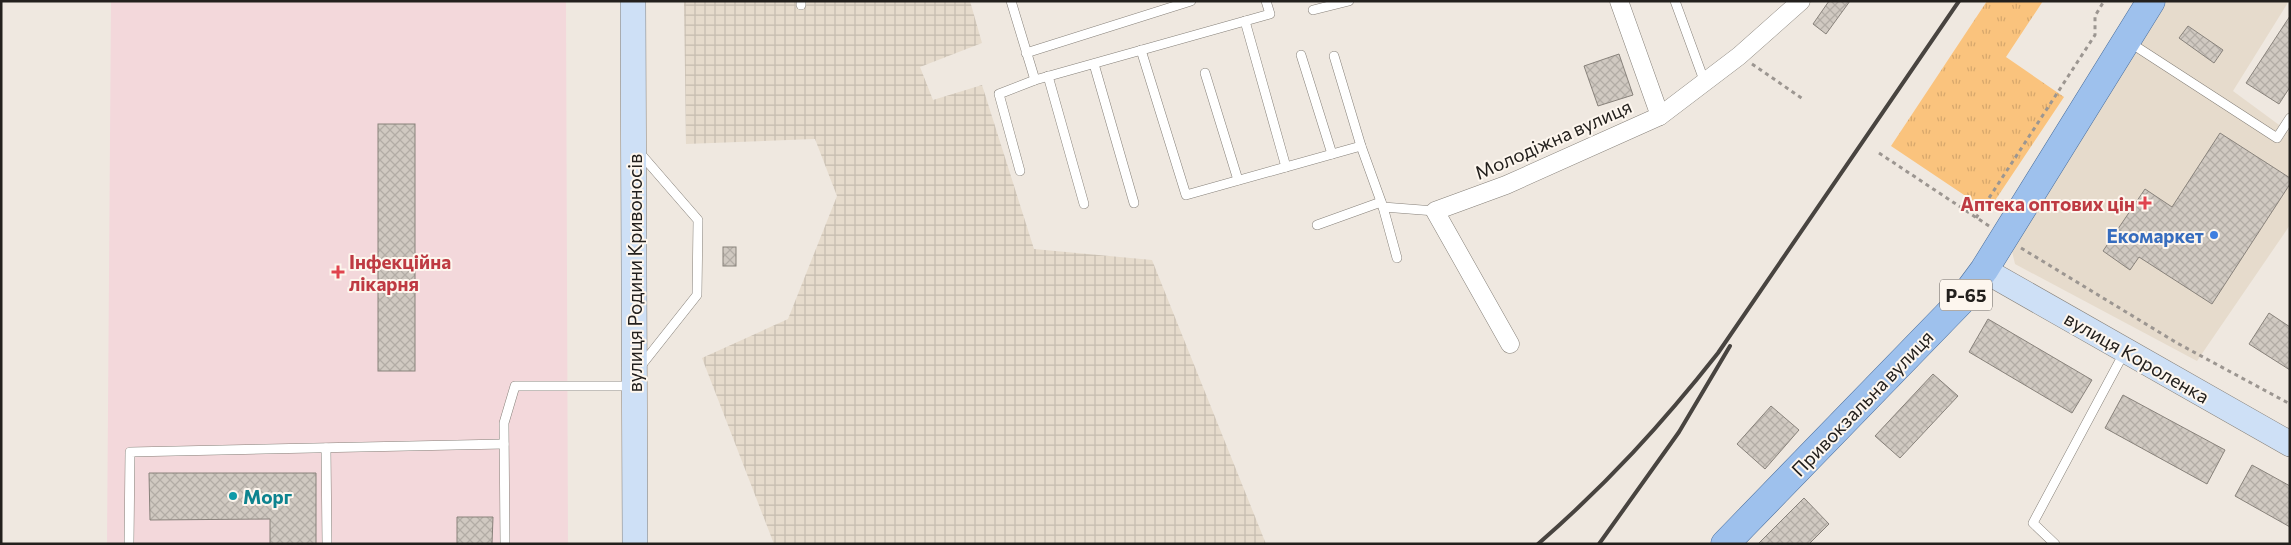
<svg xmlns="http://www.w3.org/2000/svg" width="2291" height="545" font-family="Commissioner,sans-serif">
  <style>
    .built { fill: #e6dbcc }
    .industrial { fill: url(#industrial-grid) }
    .medical { fill: #f3d8db }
    .park { fill: url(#park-tufts) }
    .building { fill: url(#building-cross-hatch); stroke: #88827b }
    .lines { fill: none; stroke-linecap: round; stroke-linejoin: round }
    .service-casing { stroke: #868079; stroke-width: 10 }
    .minor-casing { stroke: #868079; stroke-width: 19 }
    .secondary-casing { stroke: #868079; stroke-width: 26 }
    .primary-casing { stroke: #496e9c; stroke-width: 29 }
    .path { stroke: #9c9691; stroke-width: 3; stroke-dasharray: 4 4; stroke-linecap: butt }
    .service { stroke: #fff; stroke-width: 9 }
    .minor { stroke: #fff; stroke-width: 18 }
    .secondary { stroke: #cee0f6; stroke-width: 25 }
    .primary { stroke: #9ec1ed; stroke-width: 28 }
    .rail { stroke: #484440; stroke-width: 4 }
    .health-dot { fill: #e0444e; stroke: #fdf6ee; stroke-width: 2 }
    .shop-dot { fill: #3f7fe0; stroke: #fdf6ee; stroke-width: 2 }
    .culture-dot { fill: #0f9aa8; stroke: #fdf6ee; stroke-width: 2 }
    .labels { text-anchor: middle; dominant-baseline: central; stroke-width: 4; stroke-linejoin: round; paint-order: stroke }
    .shield { fill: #fdf6ee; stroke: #64605c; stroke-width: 1 }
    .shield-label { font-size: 18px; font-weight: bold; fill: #23201d }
    .street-label { font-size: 19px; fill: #23201d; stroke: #fdf6ee }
    .health-label { font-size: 19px; font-weight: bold; fill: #be3a42; stroke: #fdf6ee; text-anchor: end }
    .shop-label { font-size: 19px; font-weight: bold; fill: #366cbe; stroke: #fdf6ee; text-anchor: end }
    .culture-label { font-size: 19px; font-weight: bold; fill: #0d838f; stroke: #fdf6ee; text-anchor: start }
  </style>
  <defs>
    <pattern id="industrial-grid" width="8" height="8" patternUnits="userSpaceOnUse" patternTransform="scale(1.25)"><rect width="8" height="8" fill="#e6dbcc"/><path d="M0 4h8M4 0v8" fill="none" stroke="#c5bcaf"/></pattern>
    <pattern id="park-tufts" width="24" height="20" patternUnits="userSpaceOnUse" patternTransform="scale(1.25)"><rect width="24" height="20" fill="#fac37d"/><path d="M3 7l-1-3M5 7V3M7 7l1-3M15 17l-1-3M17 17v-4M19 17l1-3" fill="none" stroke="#d6a76c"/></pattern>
    <pattern id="building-cross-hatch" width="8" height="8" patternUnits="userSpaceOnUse" patternTransform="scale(1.25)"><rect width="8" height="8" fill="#d0c9c1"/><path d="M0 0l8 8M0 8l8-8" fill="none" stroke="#b2aca5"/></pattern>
  </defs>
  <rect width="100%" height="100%" fill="#efe8e0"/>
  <!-- built -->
  <path class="built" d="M 2167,1 L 2289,1 L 2233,91 L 2290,133 L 2290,225 L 2197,361 L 2015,264 L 2011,247 Z"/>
  <!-- industrial -->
  <path class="industrial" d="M 684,1 L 970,1 L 982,43 L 920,67 L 933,100 L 982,85 L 1034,249 L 1152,260 L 1266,544 L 774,544 L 702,358 L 788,319 L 837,196 L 815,139 L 686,144 Z"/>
  <!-- medical -->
  <path class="medical" d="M 111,1 L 566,1 L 568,544 L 107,544 Z"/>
  <!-- park -->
  <path class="park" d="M 1987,1 L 2043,1 L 2006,57 L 2064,97 L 1988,211 L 1891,146 Z"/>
  <!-- building -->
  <g class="building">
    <path d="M 1829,1 L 1850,1 L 1826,34 L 1813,24 Z"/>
    <path d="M 2290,16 L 2290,87 L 2279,104 L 2246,83 Z"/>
    <path d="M 2188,26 L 2223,50 L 2214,63 L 2179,38 Z"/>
    <path d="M 1619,54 L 1633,95 L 1598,106 L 1584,66 Z"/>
    <rect x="378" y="124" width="37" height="247"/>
    <path d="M 2220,133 L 2290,178 L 2290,184 L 2212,304 L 2139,257 L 2130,270 L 2103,251 L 2145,189 L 2172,207 Z"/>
    <rect x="723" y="247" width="13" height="19"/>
    <path d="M 2269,313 L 2290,327 L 2290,370 L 2249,344 Z"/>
    <path d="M 1988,319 L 2092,380 L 2072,413 L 1969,352 Z"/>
    <path d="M 1933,374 L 1958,396 L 1900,458 L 1875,436 Z"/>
    <path d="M 2123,395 L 2225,450 L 2207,484 L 2105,428 Z"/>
    <path d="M 1771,406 L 1799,430 L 1765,469 L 1737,444 Z"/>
    <path d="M 2252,465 L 2290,486 L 2290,527 L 2235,496 Z"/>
    <path d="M 149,473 L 316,473 L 316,544 L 270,544 L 270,519 L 150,520 Z"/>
    <path d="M 1804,498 L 1829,524 L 1809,544 L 1758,544 Z"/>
    <path d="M 457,517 L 493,517 L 492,544 L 457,544 Z"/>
  </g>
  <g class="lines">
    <defs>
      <g id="service">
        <path d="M 801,1 L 801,5"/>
        <path d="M 1011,1 L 1035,80"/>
        <path d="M 1675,1 L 1705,83"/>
        <path d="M 1313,10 L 1349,1"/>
        <path d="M 1245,21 L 1286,167"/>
        <path d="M 2129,42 L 2277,138 L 2290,118"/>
        <path d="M 1141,50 L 1186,195 L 1361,146 L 1383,207 L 1397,258"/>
        <path d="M 1026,53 L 1191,1"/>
        <path d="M 1301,55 L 1332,154"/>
        <path d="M 1334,56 L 1361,146"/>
        <path d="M 1094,64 L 1134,203"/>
        <path d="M 1205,73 L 1238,180"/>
        <path d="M 1048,76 L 1084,204"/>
        <path d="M 639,152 L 698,220 L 697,295 L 640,367"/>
        <path d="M 1020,171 L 999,94 L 1035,80 L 1270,14 L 1266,1"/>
        <path d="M 1383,207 L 1435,211"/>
        <path d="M 1317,225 L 1381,202"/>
        <path d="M 326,448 L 327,544"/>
        <path d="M 129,544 L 130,452 L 504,444"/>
        <path d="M 505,544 L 504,423 L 515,386 L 632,386"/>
        <path d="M 2055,544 L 2033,523 L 2125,351"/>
      </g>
      <g id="minor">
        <path d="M 1619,1 L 1660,116"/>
        <path d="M 1510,344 L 1435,211 L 1506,185 L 1660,116 L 1739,56 L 1801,1"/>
      </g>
      <g id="secondary">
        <path d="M 633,1 L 635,544"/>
        <path d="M 1984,270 L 2290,444"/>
      </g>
      <path id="primary" d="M 1725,544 L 1961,301 L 1984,270 L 2151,1"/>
    </defs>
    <!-- service casing -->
    <use href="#service" class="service-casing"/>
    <!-- minor casing -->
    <use href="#minor" class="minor-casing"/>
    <!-- secondary casing -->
    <use href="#secondary" class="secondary-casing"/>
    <!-- primary casing -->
    <use href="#primary" class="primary-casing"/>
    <!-- path -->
    <g class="path">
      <path d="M 1752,64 L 1803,99"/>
      <path d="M 1879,153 L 1989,226"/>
      <path d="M 1976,218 L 2095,35 L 2095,16 L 2104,1"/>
      <path d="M 2021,248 L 2177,343 L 2290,404"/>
    </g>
    <!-- service -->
    <use href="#service" class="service"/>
    <!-- minor -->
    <use href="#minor" class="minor"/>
    <!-- secondary -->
    <use href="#secondary" class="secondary"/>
    <!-- primary -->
    <use href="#primary" class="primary"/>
    <!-- rail -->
    <g class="rail">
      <path d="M 1538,544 C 1607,484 1662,424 1718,353 L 1959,1"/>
      <path d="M 1599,544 L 1679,432 L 1730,346"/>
    </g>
  </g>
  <!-- markers -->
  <g class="health-dot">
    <path d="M2142.5 195.5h5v5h5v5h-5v5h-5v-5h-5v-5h5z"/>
    <path d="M335.5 264.5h5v5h5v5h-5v5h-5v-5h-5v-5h5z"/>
  </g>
  <circle class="shop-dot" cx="2214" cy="235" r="5"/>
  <circle class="culture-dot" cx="233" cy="496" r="5"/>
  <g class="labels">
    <!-- shield labels -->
    <rect class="shield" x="1940" y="279.5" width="52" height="31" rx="4"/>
    <g class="shield-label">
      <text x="1966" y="295">Р-65</text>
    </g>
    <!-- street labels -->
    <g class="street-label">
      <text transform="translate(1553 139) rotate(-24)">Молодіжна вулиця</text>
      <text transform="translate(634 273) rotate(-90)">вулиця Родини Кривоносів</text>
      <text transform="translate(2137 357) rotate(30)">вулиця Короленка</text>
      <text transform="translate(1862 403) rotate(-46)">Привокзальна вулиця</text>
    </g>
    <!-- health labels -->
    <g class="health-label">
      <text x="2135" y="203">Аптека оптових цін</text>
      <text x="349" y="261" text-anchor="start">Інфекційна<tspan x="349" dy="22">лікарня</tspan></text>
    </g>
    <!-- shop labels -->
    <g class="shop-label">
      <text x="2204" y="235">Екомаркет</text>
    </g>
    <!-- culture labels -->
    <g class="culture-label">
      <text x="243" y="496">Морг</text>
    </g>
  </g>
  <!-- border -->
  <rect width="2291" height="545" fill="none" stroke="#23201d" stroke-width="5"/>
</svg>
